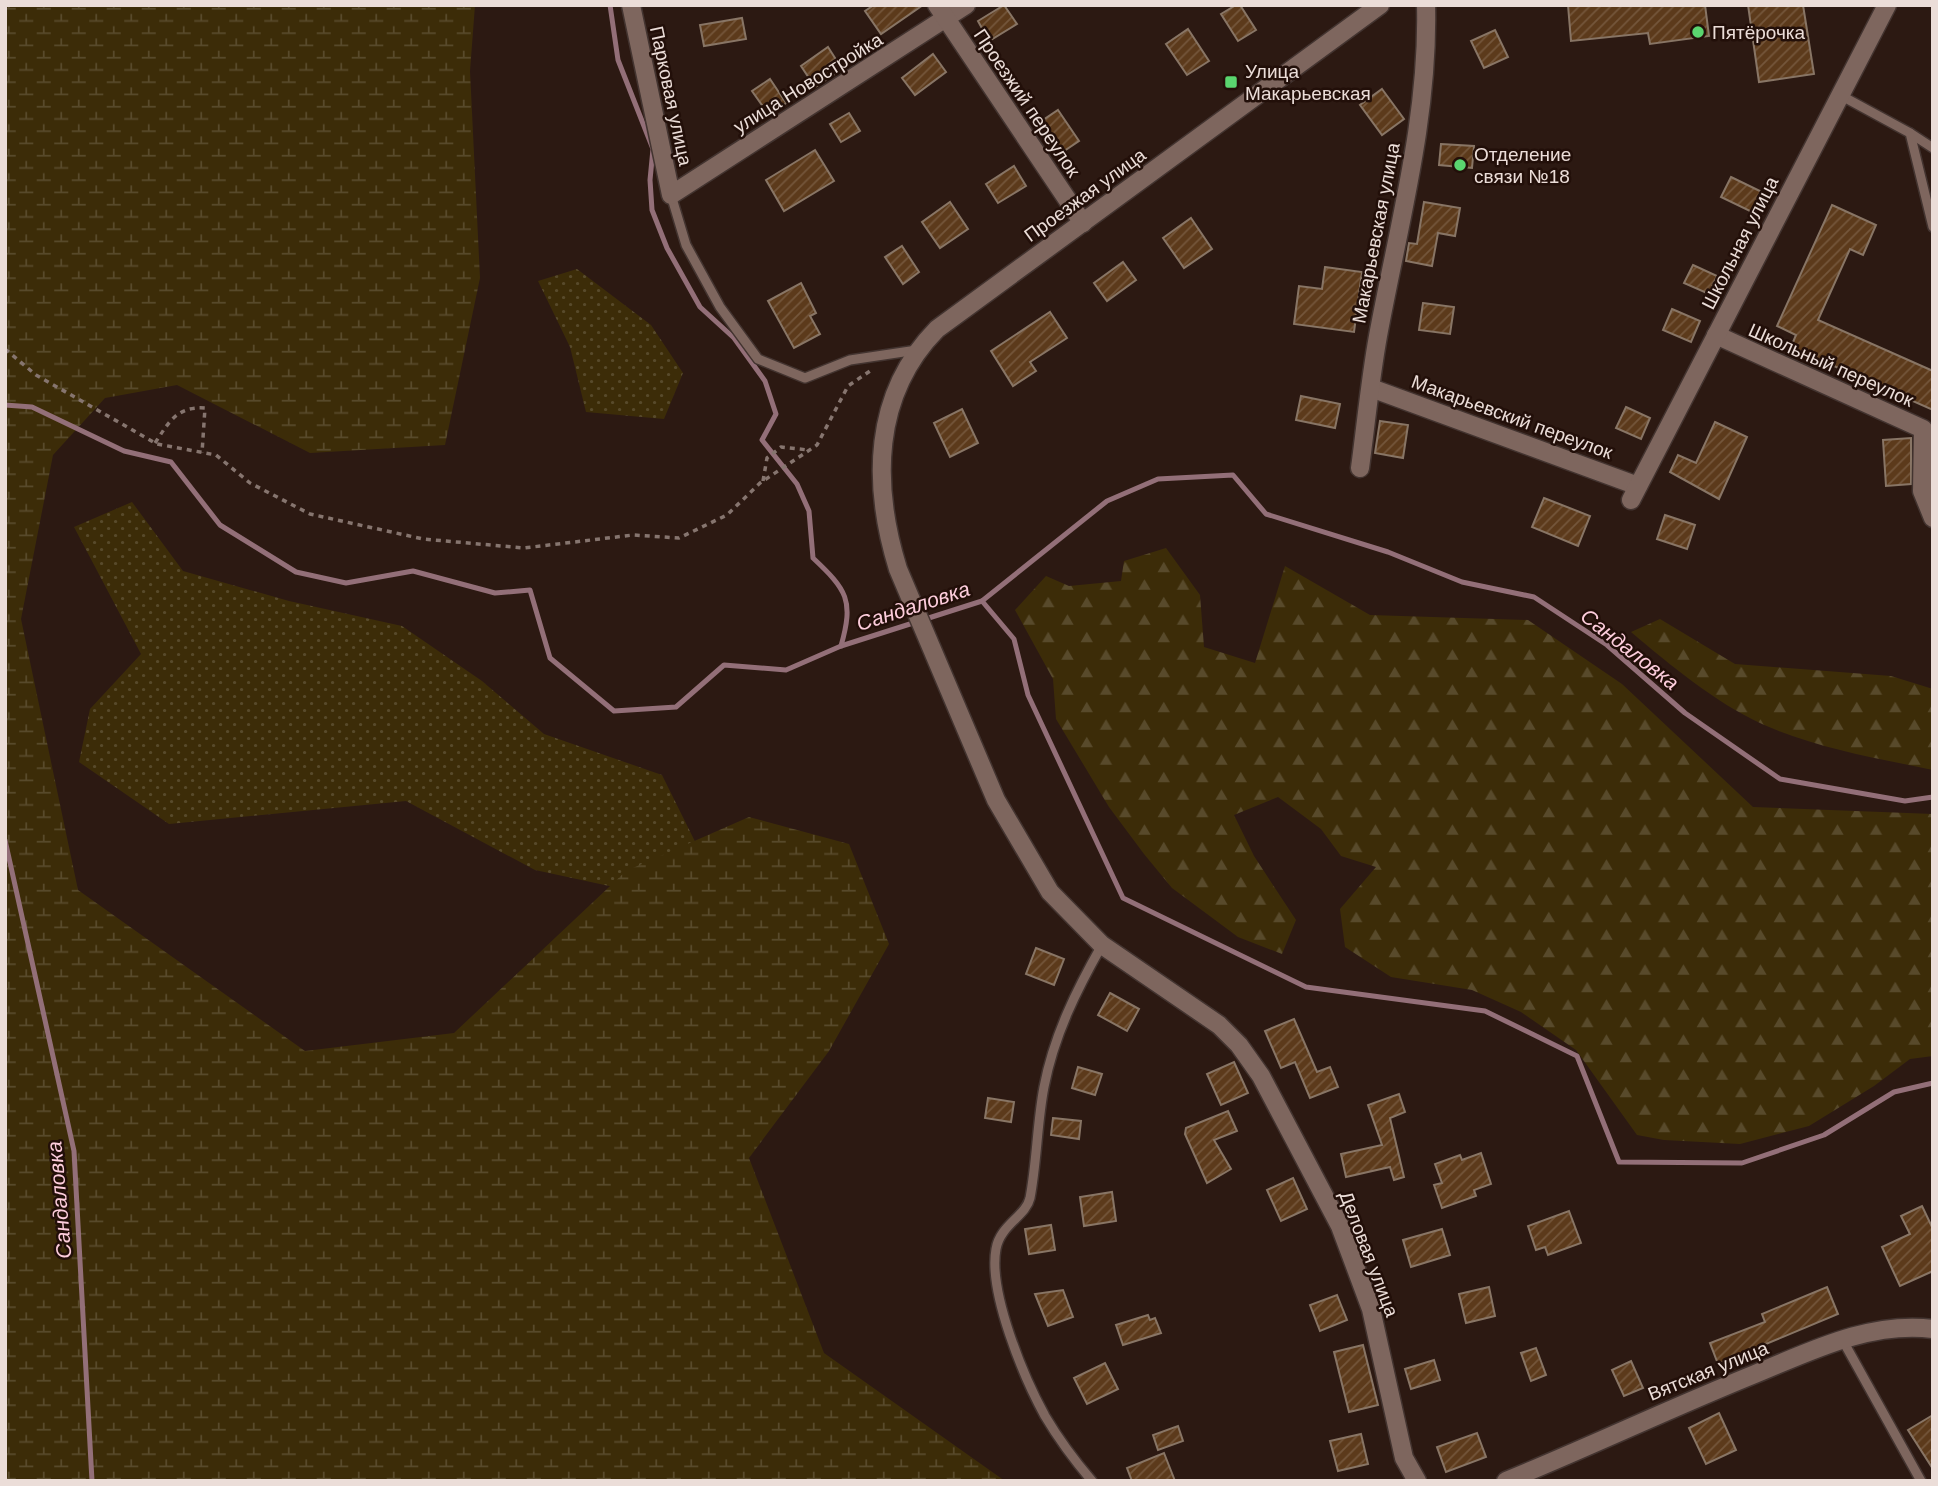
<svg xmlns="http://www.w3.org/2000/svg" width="1938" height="1486" font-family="Helvetica,sans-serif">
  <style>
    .grass { fill: url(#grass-dots) }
    .forest { fill: url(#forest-firs) }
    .wetland { fill: url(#wetland-marsh) }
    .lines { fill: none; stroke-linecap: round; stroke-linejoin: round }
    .stream { stroke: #936f78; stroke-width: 5 }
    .building { fill: url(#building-hatch); stroke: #887565; stroke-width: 2 }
    .service-casing { stroke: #433430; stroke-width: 12 }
    .minor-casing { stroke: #433430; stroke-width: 21 }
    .tertiary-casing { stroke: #433430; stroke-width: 21 }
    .path { stroke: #86756f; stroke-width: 3.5; stroke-dasharray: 5 5; stroke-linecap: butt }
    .service { stroke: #7e665e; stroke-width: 9 }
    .minor { stroke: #7e665e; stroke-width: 18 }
    .tertiary { stroke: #7e665e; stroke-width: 18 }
    .poi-dot { fill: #5ad56f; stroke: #220f09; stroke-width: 2.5 }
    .labels { text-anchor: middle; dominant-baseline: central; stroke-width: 5; stroke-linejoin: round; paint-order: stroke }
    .poi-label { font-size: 19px; fill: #ebddd8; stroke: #220f09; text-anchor: start }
    .street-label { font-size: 19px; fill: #ebddd8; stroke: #220f09 }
    .water-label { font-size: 21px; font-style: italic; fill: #fdcddc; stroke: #220f09 }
  </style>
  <defs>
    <pattern id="grass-dots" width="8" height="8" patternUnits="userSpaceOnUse" patternTransform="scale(1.75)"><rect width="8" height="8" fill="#3c2c08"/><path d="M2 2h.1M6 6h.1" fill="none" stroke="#584a2b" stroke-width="1.8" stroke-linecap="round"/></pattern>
    <pattern id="forest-firs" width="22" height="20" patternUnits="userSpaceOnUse" patternTransform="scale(1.75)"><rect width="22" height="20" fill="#3c2c08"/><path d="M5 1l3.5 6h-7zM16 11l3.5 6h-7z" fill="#584a2b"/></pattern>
    <pattern id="wetland-marsh" width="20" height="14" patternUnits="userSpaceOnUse" patternTransform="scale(1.75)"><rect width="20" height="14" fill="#3c2c08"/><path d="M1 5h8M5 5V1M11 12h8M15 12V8" fill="none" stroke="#584a2b"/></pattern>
    <pattern id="building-hatch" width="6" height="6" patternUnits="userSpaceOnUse" patternTransform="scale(1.75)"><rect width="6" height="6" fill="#5c3a1b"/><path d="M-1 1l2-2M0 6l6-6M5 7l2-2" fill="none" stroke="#74563b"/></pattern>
  </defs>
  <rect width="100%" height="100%" fill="#2c1912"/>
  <!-- grass -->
  <g class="grass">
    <path d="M 577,269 L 651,325 L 683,373 L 664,419 L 586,412 L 570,347 L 538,281 Z"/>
    <path d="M 132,502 L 183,571 L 289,601 L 402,626 L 482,681 L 544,734 L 662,775 L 724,900 L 651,895 L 535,870 L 406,801 L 169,824 L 79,762 L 90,709 L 141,654 L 74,527 Z"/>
  </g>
  <!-- forest -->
  <g class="forest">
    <path d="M 1166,548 L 1200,595 L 1204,647 L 1255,663 L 1285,566 L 1370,615 L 1528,620 L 1622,684 L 1753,807 L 1933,814 L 1933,1056 L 1910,1059 L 1874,1086 L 1809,1126 L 1740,1144 L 1664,1140 L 1637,1135 L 1576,1050 L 1521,1012 L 1472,990 L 1391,977 L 1345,947 L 1340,909 L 1376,867 L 1341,856 L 1321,829 L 1278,797 L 1234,815 L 1254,856 L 1296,920 L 1282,954 L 1238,937 L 1172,888 L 1144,854 L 1109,807 L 1056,719 L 1053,679 L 1015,610 L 1046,576 L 1069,586 L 1121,581 L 1124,561 Z"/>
    <path d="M 1660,619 L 1735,664 L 1891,676 L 1933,689 L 1933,770 C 1876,758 1816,748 1762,724 C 1716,703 1670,665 1631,632 Z"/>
  </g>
  <!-- wetland -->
  <path class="wetland" d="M 5,5 L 475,5 L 470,71 L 480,278 L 445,445 L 310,453 L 177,385 L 105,398 L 53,455 L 21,619 L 78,890 L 305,1051 L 454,1033 L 626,871 L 749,817 L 849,844 L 889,944 L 829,1051 L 749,1158 L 824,1353 L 1005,1481 L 7,1481 Z"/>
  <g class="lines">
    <!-- stream -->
    <g class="stream">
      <path d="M 610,5 L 618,60 L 653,149 L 650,180 L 652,210 L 667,248 L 700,307 L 734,338 L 765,381 L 776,414 L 762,440 L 797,484 L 809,511 L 813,558 C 847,590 854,600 841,646"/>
      <path d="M 5,405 L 32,407 L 124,451 L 171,462 L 220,525 L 296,572 L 346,583 L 413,571 L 495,593 L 530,590 L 550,658 L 614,711 L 676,707 L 724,665 L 786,670 L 841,646 L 982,601 L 1107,501 L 1158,479 L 1233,475 L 1266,514 L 1388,552 L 1462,582 L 1534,597 L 1607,645 L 1685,713 L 1780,779 L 1905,801 L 1933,797"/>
      <path d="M 982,601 L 1014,639 L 1028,695 L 1123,898 L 1306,987 L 1485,1011 L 1577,1056 L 1619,1162 L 1742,1163 L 1824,1135 L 1894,1092 L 1933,1083"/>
      <path d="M 5,840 L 74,1151 L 92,1481"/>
    </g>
  </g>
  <!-- building -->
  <g class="building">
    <path d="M 874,5 L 923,5 L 881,34 L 865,11 Z"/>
    <path d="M 1004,5 L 1017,24 L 989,41 L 978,21 Z"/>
    <path d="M 1236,5 L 1240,5 L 1256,30 L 1238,41 L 1221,14 Z"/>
    <path d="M 1568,5 L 1705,5 L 1709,36 L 1650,44 L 1648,33 L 1571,41 Z"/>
    <path d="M 1748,5 L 1803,5 L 1814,74 L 1759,82 Z"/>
    <path d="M 742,18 L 746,39 L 704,46 L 700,25 Z"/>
    <path d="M 1188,29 L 1209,61 L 1187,75 L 1166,44 Z"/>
    <path d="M 1495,30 L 1508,57 L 1484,68 L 1471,41 Z"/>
    <path d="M 828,47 L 842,69 L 815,87 L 801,66 Z"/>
    <path d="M 933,54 L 946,72 L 915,95 L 902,78 Z"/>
    <path d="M 770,79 L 786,103 L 769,115 L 752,91 Z"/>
    <path d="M 1382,89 L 1404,119 L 1382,135 L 1360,105 Z"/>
    <path d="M 1058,110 L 1079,141 L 1058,155 L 1037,124 Z"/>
    <path d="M 849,113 L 860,131 L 841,142 L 830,124 Z"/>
    <path d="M 1441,144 L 1474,146 L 1472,168 L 1439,165 Z"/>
    <path d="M 815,150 L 834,181 L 784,211 L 766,180 Z"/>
    <path d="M 1014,166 L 1026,186 L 998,203 L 986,184 Z"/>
    <path d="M 1731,177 L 1764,193 L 1754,213 L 1721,197 Z"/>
    <path d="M 950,202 L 968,229 L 940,248 L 922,222 Z"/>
    <path d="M 1424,202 L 1460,208 L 1455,236 L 1438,233 L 1432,266 L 1406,261 L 1409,243 L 1417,244 Z"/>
    <path d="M 1832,205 L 1876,225 L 1863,255 L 1850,249 L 1818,320 L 1933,371 L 1933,410 L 1791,347 L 1796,335 L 1777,326 Z"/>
    <path d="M 1191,218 L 1212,249 L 1184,268 L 1163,238 Z"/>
    <path d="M 902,246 L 919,272 L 903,284 L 885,257 Z"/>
    <path d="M 1123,262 L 1136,280 L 1107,301 L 1094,283 Z"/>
    <path d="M 1693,265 L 1717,276 L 1709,294 L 1684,283 Z"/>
    <path d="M 1325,267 L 1362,272 L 1354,332 L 1294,324 L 1299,286 L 1322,289 Z"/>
    <path d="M 801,283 L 816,313 L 810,316 L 820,334 L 794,348 L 768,301 Z"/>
    <path d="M 1423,303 L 1454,307 L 1450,334 L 1419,330 Z"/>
    <path d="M 1672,309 L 1700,321 L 1691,342 L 1663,330 Z"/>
    <path d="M 1050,312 L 1067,338 L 1030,362 L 1036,371 L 1013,386 L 991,351 Z"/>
    <path d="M 1301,396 L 1340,404 L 1335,428 L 1296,420 Z"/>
    <path d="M 1626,407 L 1650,418 L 1641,439 L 1616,428 Z"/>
    <path d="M 962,409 L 978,443 L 950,457 L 934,423 Z"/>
    <path d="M 1380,421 L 1408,425 L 1403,458 L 1375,453 Z"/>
    <path d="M 1715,422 L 1747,437 L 1719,499 L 1670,472 L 1678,455 L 1696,463 Z"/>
    <path d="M 1911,438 L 1911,484 L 1886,486 L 1883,440 Z"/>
    <path d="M 1544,498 L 1590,516 L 1578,546 L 1532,527 Z"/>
    <path d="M 1665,515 L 1695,525 L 1687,549 L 1657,539 Z"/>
    <path d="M 1036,948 L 1064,959 L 1054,985 L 1026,974 Z"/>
    <path d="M 1110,993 L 1139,1009 L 1127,1031 L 1098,1015 Z"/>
    <path d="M 1294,1019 L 1317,1072 L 1330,1067 L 1338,1087 L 1310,1098 L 1295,1062 L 1281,1068 L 1265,1031 Z"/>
    <path d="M 1234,1062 L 1248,1093 L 1221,1105 L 1207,1074 Z"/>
    <path d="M 1078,1067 L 1102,1074 L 1095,1095 L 1072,1088 Z"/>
    <path d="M 1399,1094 L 1405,1112 L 1390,1118 L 1404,1177 L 1394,1180 L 1390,1167 L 1346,1177 L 1341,1154 L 1382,1145 L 1368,1105 Z"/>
    <path d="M 988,1098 L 1014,1102 L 1011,1122 L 985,1118 Z"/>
    <path d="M 1228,1111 L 1237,1131 L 1214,1140 L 1231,1169 L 1207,1183 L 1185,1134 L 1186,1128 Z"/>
    <path d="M 1053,1118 L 1081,1121 L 1079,1139 L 1051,1135 Z"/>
    <path d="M 1481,1153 L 1491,1184 L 1474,1190 L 1476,1196 L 1442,1208 L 1434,1185 L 1442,1183 L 1435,1164 L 1460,1155 L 1462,1160 Z"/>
    <path d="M 1293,1178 L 1307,1209 L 1281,1221 L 1267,1190 Z"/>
    <path d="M 1112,1192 L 1116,1221 L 1084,1226 L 1080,1197 Z"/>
    <path d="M 1922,1206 L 1933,1229 L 1933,1271 L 1900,1286 L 1882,1247 L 1910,1234 L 1901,1216 Z"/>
    <path d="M 1569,1211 L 1581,1243 L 1548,1255 L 1545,1247 L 1536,1250 L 1528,1226 Z"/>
    <path d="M 1051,1225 L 1055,1250 L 1029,1254 L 1025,1229 Z"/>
    <path d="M 1442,1229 L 1450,1255 L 1411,1267 L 1403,1240 Z"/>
    <path d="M 1489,1287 L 1495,1316 L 1466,1323 L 1459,1294 Z"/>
    <path d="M 1827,1287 L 1838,1314 L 1718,1364 L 1710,1343 L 1765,1322 L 1762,1314 Z"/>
    <path d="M 1063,1290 L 1073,1317 L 1048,1326 L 1035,1294 Z"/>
    <path d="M 1337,1295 L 1347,1320 L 1320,1331 L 1310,1305 Z"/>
    <path d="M 1148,1315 L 1150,1320 L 1155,1318 L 1161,1333 L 1123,1345 L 1116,1325 Z"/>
    <path d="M 1363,1345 L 1378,1405 L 1349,1412 L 1334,1352 Z"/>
    <path d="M 1536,1348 L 1546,1375 L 1531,1381 L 1521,1353 Z"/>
    <path d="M 1434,1360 L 1440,1380 L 1411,1389 L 1405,1369 Z"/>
    <path d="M 1631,1361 L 1643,1388 L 1624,1396 L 1612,1370 Z"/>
    <path d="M 1105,1363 L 1118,1389 L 1087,1404 L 1074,1378 Z"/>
    <path d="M 1719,1413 L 1736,1450 L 1706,1464 L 1689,1428 Z"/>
    <path d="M 1933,1415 L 1933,1469 L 1908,1430 Z"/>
    <path d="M 1178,1426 L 1183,1441 L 1158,1450 L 1153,1435 Z"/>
    <path d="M 1477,1433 L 1486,1457 L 1446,1472 L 1437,1447 Z"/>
    <path d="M 1361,1434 L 1368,1464 L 1338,1471 L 1330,1441 Z"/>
    <path d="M 1164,1453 L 1175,1481 L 1132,1481 L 1127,1468 Z"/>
  </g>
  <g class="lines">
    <defs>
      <g id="service">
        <path d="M 1840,95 L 1910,133 L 1933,227"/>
        <path d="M 1910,133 L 1933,148"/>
        <path d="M 671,195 L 686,245 L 720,307 L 758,359 L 805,378 L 850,360 L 917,350"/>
        <path d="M 1842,1339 L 1921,1481"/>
        <path d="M 1092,1481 C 1075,1461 1058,1438 1045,1416 C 1024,1378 988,1292 996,1249 C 1000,1225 1026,1216 1030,1198 C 1037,1161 1037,1123 1044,1087 C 1054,1035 1077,989 1102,945"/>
      </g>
      <g id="minor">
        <path d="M 631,5 L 671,195 L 966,5"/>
        <path d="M 937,5 L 1083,223"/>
        <path d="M 1716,335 L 1923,429 L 1922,491 L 1933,518"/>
        <path d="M 1371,388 L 1638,486"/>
        <path d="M 1360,468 C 1366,424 1370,380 1378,336 C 1398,227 1429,118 1426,5"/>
        <path d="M 1631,500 L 1887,5"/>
      </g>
      <g id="tertiary">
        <path d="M 1380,5 L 937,329 C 872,395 872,485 898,569 L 996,800 L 1050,892 L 1102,945 L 1219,1025 L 1239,1045 L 1261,1076 L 1340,1226 L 1371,1309 L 1404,1458 L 1417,1481"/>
        <path d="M 1506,1481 C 1589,1447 1671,1408 1755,1374 C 1811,1351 1870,1321 1933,1329"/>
      </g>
    </defs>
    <!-- service casing -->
    <use href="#service" class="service-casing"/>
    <!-- minor casing -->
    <use href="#minor" class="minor-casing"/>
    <!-- tertiary casing -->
    <use href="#tertiary" class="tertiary-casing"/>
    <!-- path -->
    <g class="path">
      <path d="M 5,349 L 36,375 L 157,444 L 216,455 L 250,483 L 310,514 L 423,539 L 524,548 L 633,535 L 679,538 L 727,515 L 760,483 L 817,445 L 848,386 L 870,371"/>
      <path d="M 155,443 C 169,422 177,406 205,408 L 202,453"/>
      <path d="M 763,481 L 767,458 L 781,447 L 808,450"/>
    </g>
    <!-- service -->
    <use href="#service" class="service"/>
    <!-- minor -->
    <use href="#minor" class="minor"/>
    <!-- tertiary -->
    <use href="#tertiary" class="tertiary"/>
  </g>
  <!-- markers -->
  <g class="poi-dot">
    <circle cx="1698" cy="32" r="7"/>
    <rect x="1224" y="75" width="14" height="14" rx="3.5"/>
    <circle cx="1460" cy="165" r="7"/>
  </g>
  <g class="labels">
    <!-- poi labels -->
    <g class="poi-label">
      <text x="1712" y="32">Пятёрочка</text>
      <text x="1245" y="71">Улица<tspan x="1245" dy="22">Макарьевская</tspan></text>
      <text x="1474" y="154">Отделение<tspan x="1474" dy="22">связи №18</tspan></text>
    </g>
    <!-- street labels -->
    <g class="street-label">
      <text transform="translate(808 83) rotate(-32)">улица Новостройка</text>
      <text transform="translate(671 96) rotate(78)">Парковая улица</text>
      <text transform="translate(1027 103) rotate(56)">Проезжий переулок</text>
      <text transform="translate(1085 195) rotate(-36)">Проезжая улица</text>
      <text transform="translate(1376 233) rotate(-79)">Макарьевская улица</text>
      <text transform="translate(1740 243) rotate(-63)">Школьная улица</text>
      <text transform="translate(1831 365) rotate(24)">Школьный переулок</text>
      <text transform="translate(1512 417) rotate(20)">Макарьевский переулок</text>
      <text transform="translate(1369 1254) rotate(69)">Деловая улица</text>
      <text transform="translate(1708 1371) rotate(-22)">Вятская улица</text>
    </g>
    <!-- water labels -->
    <g class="water-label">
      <text transform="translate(913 606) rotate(-18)">Сандаловка</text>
      <text transform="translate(1630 649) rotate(38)">Сандаловка</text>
      <text transform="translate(59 1200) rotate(-95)">Сандаловка</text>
    </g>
  </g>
  <!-- border -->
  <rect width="1938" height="1486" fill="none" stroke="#ebddd8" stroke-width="14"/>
</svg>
